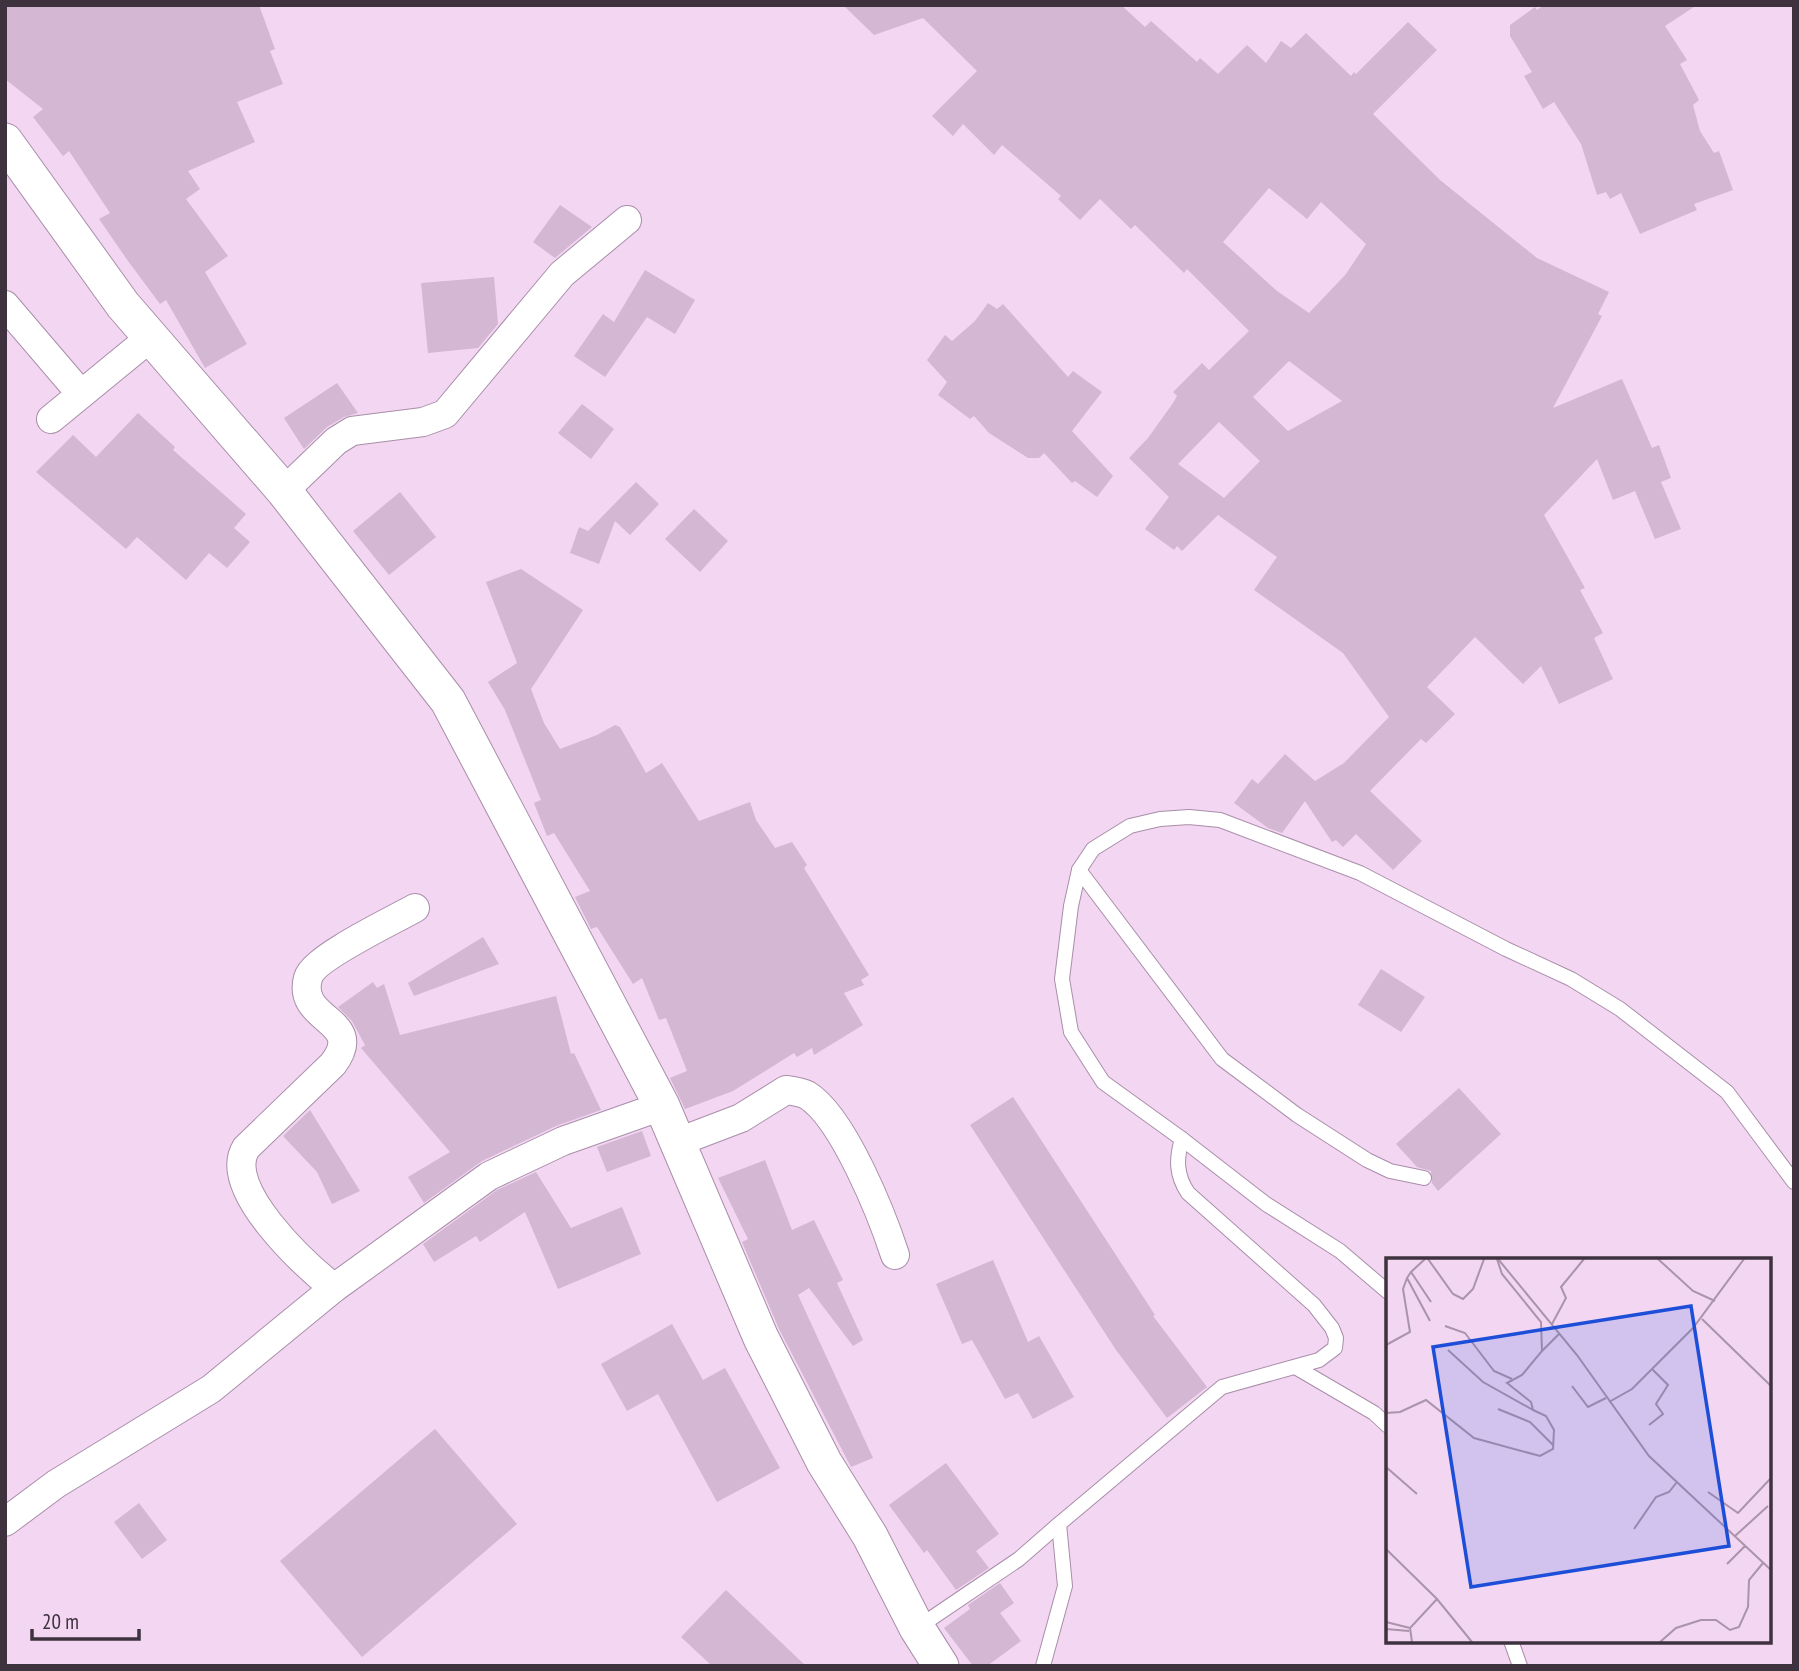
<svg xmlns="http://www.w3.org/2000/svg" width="1799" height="1671" font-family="'PT Sans Narrow',sans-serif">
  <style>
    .building { fill: #d3b7d3; fill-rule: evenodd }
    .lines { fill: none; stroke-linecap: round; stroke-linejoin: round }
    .service-casing { stroke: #a98ea9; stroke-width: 16 }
    .minor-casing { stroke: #a98ea9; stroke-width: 30 }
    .tertiary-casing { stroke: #a98ea9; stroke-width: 37 }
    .service { stroke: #fff; stroke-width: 14 }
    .minor { stroke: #fff; stroke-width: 28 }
    .tertiary { stroke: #fff; stroke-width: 35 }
    .inset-road { fill: none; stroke: #aa94aa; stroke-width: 2 }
    .view { fill: #1d4ed8; fill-opacity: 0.15; stroke: #1d4ed8; stroke-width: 3.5 }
    .inset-edge { fill: none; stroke: #3e323e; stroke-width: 3.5 }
  </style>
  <rect width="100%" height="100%" fill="#f2d6f2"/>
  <!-- building -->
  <g class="building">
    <path d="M 5,5 L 259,5 L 275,49 L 270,51 L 283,84 L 237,102 L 255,142 L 188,171 L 200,189 L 186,199 L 228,256 L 205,272 L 247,344 L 205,368 L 166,300 L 160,304 L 128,261 L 99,219 L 110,213 L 69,151 L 63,156 L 33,117 L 43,109 L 5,79 Z"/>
    <path d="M 843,5 L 1121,5 L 1145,27 L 1151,21 L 1197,62 L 1200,58 L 1218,74 L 1247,45 L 1266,63 L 1281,41 L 1291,48 L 1306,33 L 1351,76 L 1354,72 L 1356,74 L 1408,22 L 1437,50 L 1373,114 L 1440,180 L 1537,258 L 1609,292 L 1598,314 L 1602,316 L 1553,408 L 1622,379 L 1652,448 L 1659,445 L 1671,478 L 1661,482 L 1681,529 L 1655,539 L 1635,491 L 1613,500 L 1597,459 L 1544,515 L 1585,588 L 1580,590 L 1603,633 L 1594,638 L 1613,679 L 1559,704 L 1541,666 L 1523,684 L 1475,637 L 1427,687 L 1455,714 L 1426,743 L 1421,739 L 1370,791 L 1422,841 L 1393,870 L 1356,834 L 1343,847 L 1336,840 L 1332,842 L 1305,801 L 1282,833 L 1268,828 L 1234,803 L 1252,779 L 1258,784 L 1285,754 L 1315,781 L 1344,763 L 1389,717 L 1343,653 L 1254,590 L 1277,557 L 1218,515 L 1182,551 L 1177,546 L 1174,550 L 1145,529 L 1169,497 L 1129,458 L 1148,438 L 1173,403 L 1177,396 L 1173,392 L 1202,363 L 1209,370 L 1249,331 L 1187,269 L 1184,273 L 1135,225 L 1131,229 L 1100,199 L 1080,220 L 1058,199 L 1061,196 L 1002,145 L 994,155 L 963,124 L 953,136 L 932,116 L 977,71 L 923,18 L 874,35 ZM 1269,188 L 1307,219 L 1321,202 L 1366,244 L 1346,274 L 1309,313 L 1277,291 L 1223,242 ZM 1289,361 L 1342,401 L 1288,431 L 1253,397 ZM 1219,422 L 1260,461 L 1224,498 L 1178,464 Z"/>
    <path d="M 1544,5 L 1697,5 L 1665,26 L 1687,60 L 1680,64 L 1699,100 L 1693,105 L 1700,131 L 1714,153 L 1719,151 L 1733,190 L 1694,204 L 1697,210 L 1640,234 L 1621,193 L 1610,199 L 1606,192 L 1597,195 L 1581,144 L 1554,102 L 1543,109 L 1524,76 L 1532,72 L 1510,36 L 1510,25 L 1535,7 L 1537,10 Z"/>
    <path d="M 560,205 L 592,227 L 555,258 L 533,242 Z"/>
    <path d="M 645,270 L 695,300 L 675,334 L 647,317 L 605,377 L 574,356 L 603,314 L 614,322 Z"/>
    <path d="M 494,277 L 498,324 L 478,348 L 428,353 L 421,283 Z"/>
    <path d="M 988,303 L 997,309 L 1003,304 L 1068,377 L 1073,371 L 1102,392 L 1072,431 L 1113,476 L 1097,497 L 1075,481 L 1072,483 L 1044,453 L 1039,458 L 1028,458 L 989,433 L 974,416 L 970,419 L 938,395 L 947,382 L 927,360 L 945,335 L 952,341 L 975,321 Z"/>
    <path d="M 337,383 L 358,413 L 344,417 L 327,427 L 304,449 L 284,418 Z"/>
    <path d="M 582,404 L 614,429 L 591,459 L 558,433 Z"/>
    <path d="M 138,413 L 175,447 L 173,450 L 246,514 L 234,528 L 250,542 L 227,568 L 209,553 L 186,580 L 137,537 L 126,549 L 36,472 L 73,435 L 96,457 Z"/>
    <path d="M 636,482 L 659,504 L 630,535 L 615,521 L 599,564 L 570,553 L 579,527 L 588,531 Z"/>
    <path d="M 400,492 L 436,537 L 389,575 L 353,531 Z"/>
    <path d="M 694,509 L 728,541 L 700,572 L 665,539 Z"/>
    <path d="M 521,569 L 583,610 L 531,689 L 544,723 L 560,749 L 597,735 L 615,725 L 620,727 L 646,773 L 662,763 L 699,821 L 750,802 L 756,820 L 775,848 L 792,842 L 807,865 L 804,868 L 869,975 L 861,980 L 864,985 L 844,993 L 863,1025 L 814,1055 L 812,1048 L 797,1057 L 794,1053 L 733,1091 L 685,1109 L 670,1078 L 687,1071 L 666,1018 L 659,1020 L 642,978 L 633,984 L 597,927 L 591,929 L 575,897 L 590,891 L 554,833 L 547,836 L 534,803 L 541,800 L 505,710 L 488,682 L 517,663 L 486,582 Z"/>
    <path d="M 483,937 L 499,964 L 414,996 L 408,983 Z"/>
    <path d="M 1381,969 L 1425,997 L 1401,1032 L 1358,1005 Z"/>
    <path d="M 373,982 L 377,988 L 384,984 L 400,1035 L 556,996 L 571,1054 L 574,1053 L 601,1110 L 556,1126 L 482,1161 L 424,1203 L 408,1177 L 450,1152 L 361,1048 L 365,1045 L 352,1021 L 338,1007 Z"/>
    <path d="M 1459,1088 L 1501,1134 L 1438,1191 L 1432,1183 L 1431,1171 L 1417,1167 L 1396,1144 Z"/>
    <path d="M 1013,1097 L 1155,1315 L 1153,1316 L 1207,1387 L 1167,1418 L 1116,1350 L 970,1125 Z"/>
    <path d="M 310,1110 L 360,1191 L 332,1204 L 317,1172 L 283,1136 Z"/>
    <path d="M 642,1131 L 651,1156 L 607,1172 L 597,1147 Z"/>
    <path d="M 765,1160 L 792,1230 L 814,1220 L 843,1280 L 837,1283 L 863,1340 L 853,1346 L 809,1288 L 798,1295 L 873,1458 L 851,1467 L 779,1329 L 742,1242 L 748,1239 L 718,1178 Z"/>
    <path d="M 536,1172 L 571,1228 L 622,1207 L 641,1254 L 558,1289 L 525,1212 L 480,1242 L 476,1236 L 434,1262 L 423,1244 L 497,1190 Z"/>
    <path d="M 993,1260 L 1028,1342 L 1039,1336 L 1074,1397 L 1033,1419 L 1018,1393 L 1005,1399 L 972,1340 L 962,1344 L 936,1284 Z"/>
    <path d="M 672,1324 L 703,1380 L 725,1368 L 780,1468 L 717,1502 L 658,1394 L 627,1411 L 601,1364 Z"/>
    <path d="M 435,1429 L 517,1524 L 362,1657 L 280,1561 Z"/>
    <path d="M 946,1463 L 999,1534 L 976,1551 L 989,1568 L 956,1590 L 927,1550 L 924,1553 L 889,1505 Z"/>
    <path d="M 139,1503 L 167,1540 L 142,1559 L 114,1522 Z"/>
    <path d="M 1000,1583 L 1014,1603 L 1000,1613 L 1021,1641 L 987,1666 L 973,1666 L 944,1628 L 970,1609 L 968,1605 Z"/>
    <path d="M 726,1590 L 806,1666 L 712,1666 L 681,1637 Z"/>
  </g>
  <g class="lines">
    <defs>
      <g id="service">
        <path d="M 1079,870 L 1222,1059 L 1297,1115 L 1367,1160 L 1390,1171 L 1424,1178"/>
        <path d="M 1182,1139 L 1103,1082 L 1071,1032 L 1062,979 L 1071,906 L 1079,870 L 1093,849 L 1130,826 L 1160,819 L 1189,817 L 1220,820 L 1360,873 L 1506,949 L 1571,979 L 1620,1009 L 1727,1092 L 1794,1182"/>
        <path d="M 1297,1368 L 1374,1413 L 1388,1426"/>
        <path d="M 917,1628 L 1019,1559 L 1059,1524"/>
        <path d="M 1511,1641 L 1520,1666"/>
        <path d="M 1043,1666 L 1065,1586 L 1059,1524 L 1222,1387 L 1319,1360 L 1335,1348 L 1336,1338 L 1332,1328 L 1314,1305 L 1188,1193 C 1176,1175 1176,1159 1182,1139 L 1266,1204 L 1340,1251 L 1388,1292"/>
      </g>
      <g id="minor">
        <path d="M 5,305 L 81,394"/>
        <path d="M 51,419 L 151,337"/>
        <path d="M 284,491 L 336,441 L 352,431 L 423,422 L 445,414 L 562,274 L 627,220"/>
        <path d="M 678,1142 L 741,1118 L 786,1090 C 794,1091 801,1092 807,1095 C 843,1117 882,1215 895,1255"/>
        <path d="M 334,1288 C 304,1264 221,1188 246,1148 L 333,1064 C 367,1019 296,1022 308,978 C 313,958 394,920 415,908"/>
        <path d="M 5,1522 L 56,1484 L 211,1389 L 334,1288 L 489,1176 L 563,1141 L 662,1106"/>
      </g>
      <path id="tertiary" d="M 5,141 L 123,305 L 284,491 L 448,701 L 662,1106 L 761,1338 L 824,1462 L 870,1536 L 917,1628 L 941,1666"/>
    </defs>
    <!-- service casing -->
    <use href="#service" class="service-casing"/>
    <!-- minor casing -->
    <use href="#minor" class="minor-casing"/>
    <!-- tertiary casing -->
    <use href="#tertiary" class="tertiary-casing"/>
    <!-- service -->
    <use href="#service" class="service"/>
    <!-- minor -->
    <use href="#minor" class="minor"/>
    <!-- tertiary -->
    <use href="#tertiary" class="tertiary"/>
  </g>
  <!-- overview -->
  <g transform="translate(1386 1258)">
    <rect width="385" height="385" fill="#f2d6f2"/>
    <path class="inset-road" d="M 39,1 L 25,14 L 45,44M 42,1 L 67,36 L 77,41 L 87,31 L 98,1M 112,1 L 191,97 L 263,198 L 385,312M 272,1 L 307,33 L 329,43M 25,14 L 21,20 L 44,63M 316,61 L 385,128M 166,66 L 180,40 L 175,29 L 198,1M 59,68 L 79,75 L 108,113 L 126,121M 0,87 L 24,74 L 17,31 L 21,20M 62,92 L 97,124 L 147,152 L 145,144 L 121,125 L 136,117 L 156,93 L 155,64 L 116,16 L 111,1M 156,93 L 174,75M 186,128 L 202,149 L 220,140M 223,144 L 246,131 L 307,70 L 358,1M 112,151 L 144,164 L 168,188M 0,155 L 14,154 L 40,142 L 88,180 L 154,198 L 167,191 L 168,172 L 160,158 L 147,152M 263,167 L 277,156 L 270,146 L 282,127 L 266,111M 0,209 L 31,236M 322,234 L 352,255 L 385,220M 248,271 L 270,239 L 283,234 L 291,224M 349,278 L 382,248M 0,291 L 51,341 L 86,384M 341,306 L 359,288M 0,364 L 24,370M 0,371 L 23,373M 26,384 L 24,370 L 51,341M 274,384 L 290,370 L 315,362 L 330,362 L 344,372 L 353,369 L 362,349 L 363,322 L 377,305"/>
    <path class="view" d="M 305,48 L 343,288 L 85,329 L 47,89 Z"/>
    <rect width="385" height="385" class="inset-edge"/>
  </g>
  <!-- border -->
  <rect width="1799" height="1671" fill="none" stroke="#3e323e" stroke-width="14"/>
  <!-- scale -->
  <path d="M32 1629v10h107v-10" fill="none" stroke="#3e323e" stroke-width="3.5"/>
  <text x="42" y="1629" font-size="21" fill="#3e323e" stroke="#f2d6f2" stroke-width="5" paint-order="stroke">20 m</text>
</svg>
